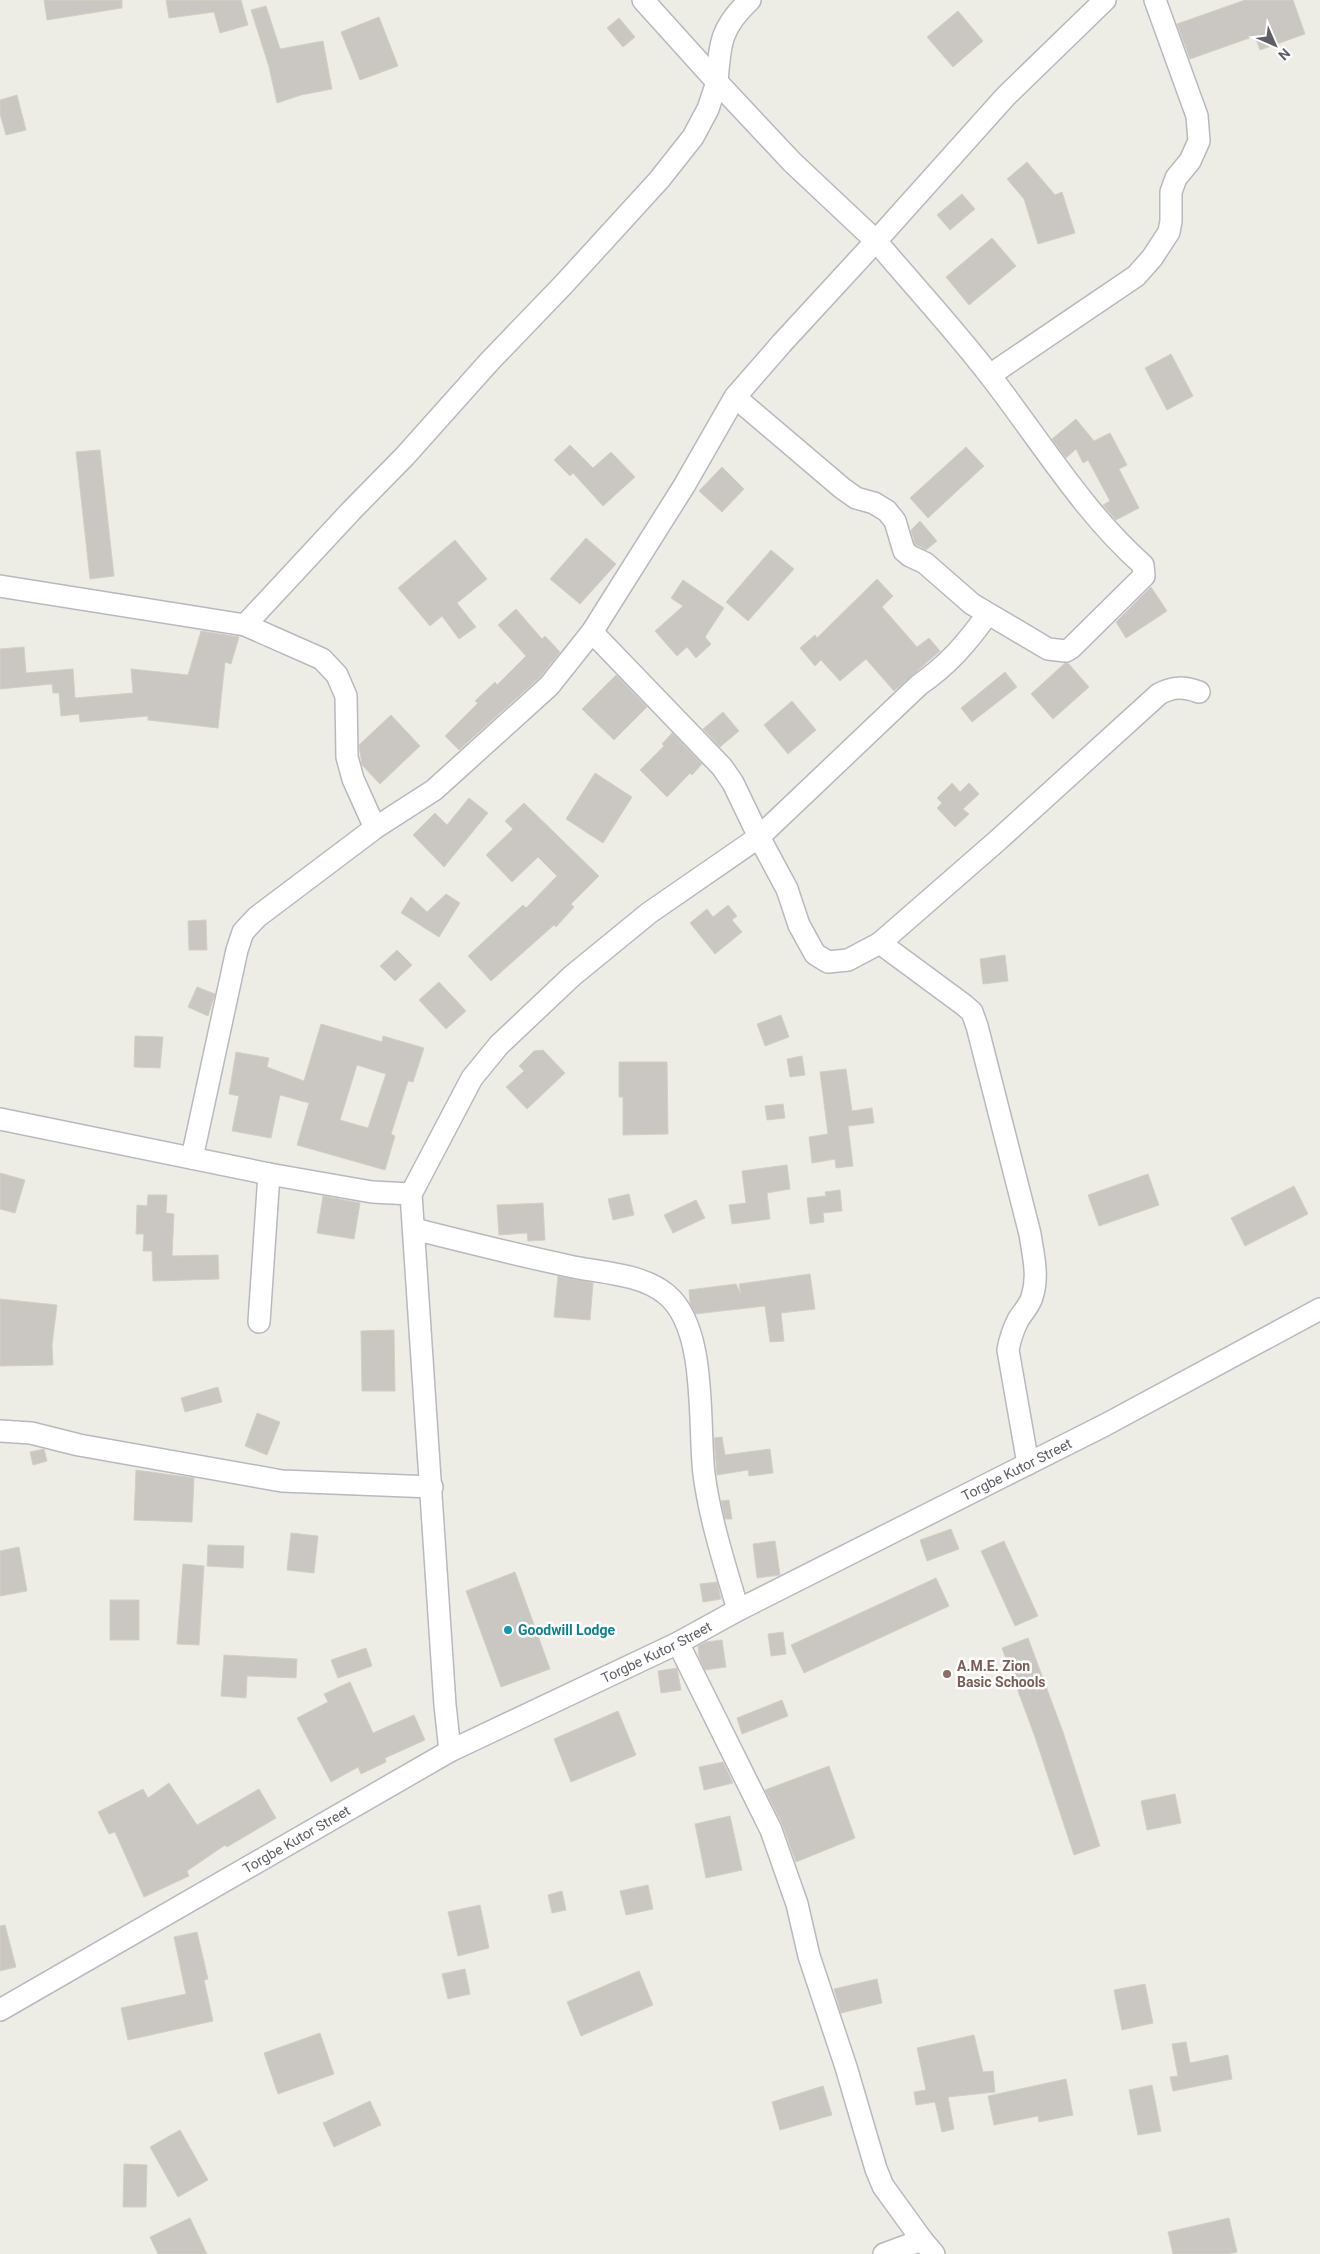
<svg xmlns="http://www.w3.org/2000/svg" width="1320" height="2254" font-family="Roboto,sans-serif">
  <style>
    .building { fill: #cac7c2; stroke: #d3cfc3; fill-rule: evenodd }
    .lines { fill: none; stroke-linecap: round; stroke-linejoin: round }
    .minor-casing { stroke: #b7b9be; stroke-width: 24 }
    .minor { stroke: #fff; stroke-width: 21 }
    .culture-dot { fill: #0f9aa8; stroke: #fff; stroke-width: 2 }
    .education-dot { fill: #8d6e63; stroke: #fff; stroke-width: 2 }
    .labels { text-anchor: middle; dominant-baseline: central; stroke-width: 5; stroke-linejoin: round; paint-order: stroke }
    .street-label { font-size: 14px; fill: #5d5f64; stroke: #fff }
    .culture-label { font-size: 14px; font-weight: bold; fill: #0d838f; stroke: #fff; text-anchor: start }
    .education-label { font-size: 14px; font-weight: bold; fill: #785e54; stroke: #fff; text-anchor: start }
  </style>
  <rect width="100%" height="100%" fill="#eeede5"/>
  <!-- building -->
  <g class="building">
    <path d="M 44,0 L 122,0 L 122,8 L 47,20 Z"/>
    <path d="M 166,0 L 241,0 L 248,25 L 220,33 L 214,12 L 169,18 Z"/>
    <path d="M 1245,0 L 1293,0 L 1305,34 L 1260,50 L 1255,36 L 1190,59 L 1177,24 Z"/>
    <path d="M 266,6 L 280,49 L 323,41 L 332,89 L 301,95 L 277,103 L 269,67 L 251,10 Z"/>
    <path d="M 958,11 L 983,41 L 953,67 L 927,37 Z"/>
    <path d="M 379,17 L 398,66 L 360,80 L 341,32 Z"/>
    <path d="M 619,18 L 635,37 L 623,47 L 607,28 Z"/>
    <path d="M 17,95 L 26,130 L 6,135 L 0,114 L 0,100 Z"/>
    <path d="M 1027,162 L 1055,195 L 1062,192 L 1075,233 L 1038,244 L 1024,199 L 1007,179 Z"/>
    <path d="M 962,194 L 975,209 L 950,230 L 937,215 Z"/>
    <path d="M 992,238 L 1016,266 L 969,305 L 946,277 Z"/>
    <path d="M 1171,354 L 1193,396 L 1167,410 L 1145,368 Z"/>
    <path d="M 1076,419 L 1094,441 L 1110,433 L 1127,465 L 1119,469 L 1139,508 L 1116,520 L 1103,505 L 1110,501 L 1088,460 L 1083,463 L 1076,449 L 1066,458 L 1052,439 Z"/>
    <path d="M 570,445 L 593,468 L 611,452 L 635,477 L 603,506 L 573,473 L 570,476 L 554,460 Z"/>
    <path d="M 966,447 L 984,466 L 928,518 L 910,498 Z"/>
    <path d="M 100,450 L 114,576 L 90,579 L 76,452 Z"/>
    <path d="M 722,467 L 744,489 L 722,512 L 699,491 Z"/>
    <path d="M 920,521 L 937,541 L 926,550 L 915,544 L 911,530 Z"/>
    <path d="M 586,538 L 616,564 L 580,604 L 550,579 Z"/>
    <path d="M 455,540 L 487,579 L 457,603 L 476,627 L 459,639 L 442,616 L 430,626 L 398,588 Z"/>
    <path d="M 771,550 L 794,569 L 748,621 L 726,602 Z"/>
    <path d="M 877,579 L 893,596 L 882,607 L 917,647 L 929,638 L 940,651 L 894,691 L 866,659 L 840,681 L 821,660 L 815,666 L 800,648 L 815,635 L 817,638 Z"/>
    <path d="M 683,580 L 724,608 L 705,637 L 711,644 L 696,658 L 687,647 L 677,656 L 655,631 L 683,606 L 671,598 Z"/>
    <path d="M 1151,587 L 1167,611 L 1126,638 L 1116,622 Z"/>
    <path d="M 516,609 L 542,639 L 545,636 L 560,652 L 540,677 L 459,750 L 445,736 L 478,703 L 475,701 L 495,682 L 497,685 L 526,656 L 498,625 Z"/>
    <path d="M 201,631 L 239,637 L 231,664 L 225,662 L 218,728 L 148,720 L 148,716 L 80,722 L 79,714 L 61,716 L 59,693 L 53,693 L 52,684 L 0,689 L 0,649 L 24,647 L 26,673 L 73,669 L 75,698 L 133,693 L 131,669 L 188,675 Z"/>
    <path d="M 1065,663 L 1068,663 L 1089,687 L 1053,719 L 1031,694 Z"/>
    <path d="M 1005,672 L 1017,687 L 972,722 L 961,708 Z"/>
    <path d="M 616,675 L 647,707 L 614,740 L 582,709 Z"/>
    <path d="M 792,701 L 816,730 L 788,754 L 764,725 Z"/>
    <path d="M 723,712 L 739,731 L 720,747 L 703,729 Z"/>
    <path d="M 391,715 L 420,746 L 380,784 L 362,765 L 359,745 Z"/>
    <path d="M 672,733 L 702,764 L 692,775 L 690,773 L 667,797 L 640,770 L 664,746 L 662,744 Z"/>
    <path d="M 595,773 L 632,797 L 603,843 L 566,819 Z"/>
    <path d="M 952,783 L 960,792 L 969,783 L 979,794 L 963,809 L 969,814 L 955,827 L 937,808 L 942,803 L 937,798 Z"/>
    <path d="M 469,798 L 488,813 L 444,867 L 413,835 L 435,813 L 447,825 Z"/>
    <path d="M 524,803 L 599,876 L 571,904 L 574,907 L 556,927 L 554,925 L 491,981 L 468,956 L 523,905 L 526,908 L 557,876 L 538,857 L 512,882 L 486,855 L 513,829 L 505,821 Z"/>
    <path d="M 446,894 L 460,903 L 439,937 L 401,913 L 411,897 L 427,912 Z"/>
    <path d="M 728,905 L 737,916 L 732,920 L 742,932 L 715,954 L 690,923 L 707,909 L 713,917 Z"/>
    <path d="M 206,920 L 207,950 L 189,950 L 188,921 Z"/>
    <path d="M 397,950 L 412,965 L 395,981 L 380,966 Z"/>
    <path d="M 1005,955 L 1008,981 L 983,984 L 980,959 Z"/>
    <path d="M 439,982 L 466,1011 L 446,1029 L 419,1000 Z"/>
    <path d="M 197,987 L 215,994 L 208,1016 L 188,1007 Z"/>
    <path d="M 781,1015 L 789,1037 L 765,1046 L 757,1024 Z"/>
    <path d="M 321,1024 L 382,1042 L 383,1036 L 424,1048 L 413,1082 L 408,1081 L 391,1134 L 395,1136 L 385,1170 L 297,1145 L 309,1103 L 280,1095 L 271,1138 L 232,1131 L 239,1096 L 229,1094 L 236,1052 L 269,1058 L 267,1067 L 304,1081 ZM 357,1065 L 386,1074 L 368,1128 L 340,1120 Z"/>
    <path d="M 135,1036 L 163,1037 L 160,1068 L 134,1067 Z"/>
    <path d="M 543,1050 L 565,1073 L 527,1109 L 506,1087 L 524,1071 L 519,1066 L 534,1051 Z"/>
    <path d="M 802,1056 L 805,1075 L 790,1077 L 787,1059 Z"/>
    <path d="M 619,1062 L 667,1062 L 668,1134 L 623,1135 L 623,1097 L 619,1097 Z"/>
    <path d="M 846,1069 L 852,1111 L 872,1108 L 874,1123 L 848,1126 L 853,1166 L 836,1168 L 835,1159 L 812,1163 L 809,1137 L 828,1134 L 820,1072 Z"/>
    <path d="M 783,1104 L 785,1118 L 767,1120 L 765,1106 Z"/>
    <path d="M 787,1165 L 790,1189 L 767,1193 L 770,1219 L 732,1224 L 729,1205 L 746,1203 L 742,1171 Z"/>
    <path d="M 0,1173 L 25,1180 L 15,1213 L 0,1209 Z"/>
    <path d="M 1148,1174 L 1159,1205 L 1099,1226 L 1088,1195 Z"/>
    <path d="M 1294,1186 L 1308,1214 L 1245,1246 L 1231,1218 Z"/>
    <path d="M 840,1190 L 842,1211 L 823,1213 L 824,1222 L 810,1224 L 807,1198 L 826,1196 L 825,1192 Z"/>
    <path d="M 629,1194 L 634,1215 L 613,1220 L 608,1199 Z"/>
    <path d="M 148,1195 L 167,1195 L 166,1213 L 174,1214 L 172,1256 L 218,1255 L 219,1279 L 153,1281 L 152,1251 L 143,1251 L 144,1234 L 136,1234 L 137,1205 L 147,1206 Z"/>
    <path d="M 323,1196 L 360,1203 L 354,1239 L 317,1233 Z"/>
    <path d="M 696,1200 L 705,1218 L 673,1233 L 664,1215 Z"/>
    <path d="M 543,1203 L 545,1240 L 528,1241 L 527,1233 L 499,1235 L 497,1205 Z"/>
    <path d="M 810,1274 L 815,1309 L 781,1313 L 784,1341 L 770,1342 L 765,1306 L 695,1314 L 690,1303 L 689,1290 L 736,1284 L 741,1294 L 739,1284 Z"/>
    <path d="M 558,1276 L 593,1283 L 590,1320 L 554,1317 Z"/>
    <path d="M 0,1299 L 57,1305 L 52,1345 L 53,1365 L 0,1366 Z"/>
    <path d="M 394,1330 L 395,1391 L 362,1391 L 361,1331 Z"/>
    <path d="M 218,1387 L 222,1402 L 185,1412 L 181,1398 Z"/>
    <path d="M 257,1413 L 280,1422 L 267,1455 L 245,1446 Z"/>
    <path d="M 722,1437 L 725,1455 L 770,1449 L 773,1473 L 749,1476 L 748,1470 L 717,1475 L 714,1438 Z"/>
    <path d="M 44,1449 L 47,1461 L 33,1465 L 30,1452 Z"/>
    <path d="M 136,1470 L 194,1478 L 192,1522 L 134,1520 Z"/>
    <path d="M 729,1500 L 732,1519 L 725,1519 L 721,1501 Z"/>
    <path d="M 951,1529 L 959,1549 L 927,1561 L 920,1540 Z"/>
    <path d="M 291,1533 L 318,1536 L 314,1573 L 287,1570 Z"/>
    <path d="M 775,1541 L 780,1575 L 757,1578 L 753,1544 Z"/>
    <path d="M 1004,1541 L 1038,1616 L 1015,1626 L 981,1551 Z"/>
    <path d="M 208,1545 L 244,1546 L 243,1568 L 207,1566 Z"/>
    <path d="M 19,1547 L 27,1591 L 0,1596 L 0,1551 Z"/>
    <path d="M 183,1564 L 204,1566 L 199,1645 L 177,1644 Z"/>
    <path d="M 515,1572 L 550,1669 L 501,1687 L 466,1591 Z"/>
    <path d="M 936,1578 L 949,1606 L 804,1673 L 791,1645 Z"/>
    <path d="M 717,1582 L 721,1599 L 703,1602 L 700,1584 Z"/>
    <rect x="110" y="1600" width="29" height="40"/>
    <path d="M 783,1632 L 786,1654 L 771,1656 L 768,1634 Z"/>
    <path d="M 1028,1638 L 1063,1732 L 1100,1846 L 1074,1855 L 1035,1737 L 1002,1648 Z"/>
    <path d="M 722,1640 L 726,1667 L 705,1670 L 699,1657 L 698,1646 L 706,1642 Z"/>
    <path d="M 366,1648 L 372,1666 L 338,1678 L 331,1660 Z"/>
    <path d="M 224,1655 L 297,1659 L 296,1678 L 247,1676 L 246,1698 L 221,1696 Z"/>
    <path d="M 677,1668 L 681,1690 L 661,1693 L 658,1671 Z"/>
    <path d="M 350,1682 L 373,1733 L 414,1715 L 425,1740 L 385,1758 L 386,1762 L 361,1774 L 358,1767 L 331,1782 L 297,1718 L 328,1702 L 324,1694 Z"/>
    <path d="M 782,1700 L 788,1716 L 742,1734 L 737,1718 Z"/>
    <path d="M 618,1711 L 636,1755 L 571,1782 L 554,1739 Z"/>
    <path d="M 723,1762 L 733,1783 L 704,1790 L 699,1767 Z"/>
    <path d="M 829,1766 L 855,1838 L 796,1862 L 783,1826 L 765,1790 Z"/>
    <path d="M 169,1783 L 197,1825 L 259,1789 L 276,1818 L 227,1847 L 225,1845 L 187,1871 L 189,1876 L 144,1897 L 115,1832 L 109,1834 L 98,1812 L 143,1789 L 148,1798 Z"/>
    <path d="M 1175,1794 L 1181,1823 L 1147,1830 L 1141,1801 Z"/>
    <path d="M 730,1816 L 742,1870 L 706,1878 L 695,1824 Z"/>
    <path d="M 648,1885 L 653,1909 L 626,1915 L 620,1891 Z"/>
    <path d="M 562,1891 L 566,1910 L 552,1913 L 548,1895 Z"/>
    <path d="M 480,1905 L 489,1948 L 458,1956 L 448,1912 Z"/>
    <path d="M 5,1925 L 16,1967 L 0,1971 L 0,1926 Z"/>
    <path d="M 197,1932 L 208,1979 L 204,1980 L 213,2021 L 128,2040 L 121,2008 L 186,1994 L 174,1937 Z"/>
    <path d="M 465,1969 L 470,1994 L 448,1999 L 442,1974 Z"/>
    <path d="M 639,1971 L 653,2005 L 581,2036 L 567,2002 Z"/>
    <path d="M 877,1979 L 882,2003 L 841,2013 L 834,1989 Z"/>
    <path d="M 1145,1984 L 1153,2023 L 1122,2030 L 1114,1990 Z"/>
    <path d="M 320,2033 L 334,2074 L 278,2094 L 264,2053 Z"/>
    <path d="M 974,2035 L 983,2072 L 993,2071 L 995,2092 L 948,2097 L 954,2129 L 942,2132 L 935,2102 L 916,2105 L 914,2092 L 926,2090 L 917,2048 Z"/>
    <path d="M 1186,2042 L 1190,2063 L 1228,2055 L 1232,2079 L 1173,2091 L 1170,2077 L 1178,2076 L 1172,2044 Z"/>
    <path d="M 1066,2079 L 1073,2115 L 1039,2122 L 1038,2116 L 994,2125 L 988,2096 Z"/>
    <path d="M 1152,2085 L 1161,2131 L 1138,2135 L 1129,2090 Z"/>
    <path d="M 823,2086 L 832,2115 L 780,2130 L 772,2102 Z"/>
    <path d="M 370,2101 L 381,2125 L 334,2147 L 323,2123 Z"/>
    <path d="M 180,2130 L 208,2180 L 178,2197 L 150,2147 Z"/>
    <path d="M 124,2164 L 147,2165 L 146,2207 L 123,2207 Z"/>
    <path d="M 190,2218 L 207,2254 L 158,2254 L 150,2237 Z"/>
    <path d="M 1229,2218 L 1237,2252 L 1227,2254 L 1173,2254 L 1168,2232 Z"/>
  </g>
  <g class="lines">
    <defs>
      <g id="minor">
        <path d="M 643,0 L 717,82"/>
        <path d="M 717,82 C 720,44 720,28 750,0"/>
        <path d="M 990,375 L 1136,276 L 1152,258 L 1169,232 L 1171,221 L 1171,192 L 1176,178 L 1190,161 L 1199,141 L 1197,116 L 1155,0"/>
        <path d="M 0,586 L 245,625"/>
        <path d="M 592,632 L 684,486 L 735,397 L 782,343 L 876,241 C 914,286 955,330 991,377 C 1040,440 1083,512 1143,565 L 1144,576 L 1071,648 L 1066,651 L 1048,649 L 972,604 L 925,563 L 910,556 L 904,551 L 895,521 L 887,511 L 874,503 L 856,498 L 842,488 L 735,397"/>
        <path d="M 375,828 L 353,779 L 347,757 L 346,696 L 337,675 L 322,659 L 245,625 L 351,511 L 405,456 L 489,362 L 564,284 L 659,180 L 693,137 L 708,109 L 717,82 L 792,162 L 876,241 L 1006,96 L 1105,0"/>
        <path d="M 880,943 L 964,1005 L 972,1012 L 977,1026 L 1030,1234 C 1033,1255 1039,1276 1032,1297 C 1030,1305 1022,1313 1018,1320 C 1013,1330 1010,1339 1008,1350 L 1028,1464"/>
        <path d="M 0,1119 L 269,1174 L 372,1192 L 411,1194 L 445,1705 L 450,1751"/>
        <path d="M 192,1158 L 237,950 L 243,932 L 257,917 L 375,828 L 434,790 L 549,686 L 592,632 L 722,767 L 733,783 L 759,837 L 919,685 C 949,664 966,644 987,615"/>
        <path d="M 411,1194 L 472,1078 L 499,1045 L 572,976 L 649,913 L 759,837 L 787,889 L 799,925 L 815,954 L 828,962 L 848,960 L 880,943 L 997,841 L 1159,694 C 1174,686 1184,687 1199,692"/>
        <path d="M 414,1229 C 466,1242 517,1255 569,1266 C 600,1273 640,1273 666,1294 C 708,1328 698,1424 704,1474 C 710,1520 725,1565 738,1610"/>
        <path d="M 259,1322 L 269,1174"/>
        <path d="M 0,1431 L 31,1433 L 79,1445 L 282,1481 L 432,1487"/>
        <path d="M 678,1643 L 771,1830 L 797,1904 L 809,1956 L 846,2067 L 876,2169 L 883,2186 L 922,2240"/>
        <path id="s1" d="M 0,2010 L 450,1751 L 678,1643 L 738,1610 L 1105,1425 L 1320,1309"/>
        <path d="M 884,2254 L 922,2240 L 934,2254"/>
      </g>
    </defs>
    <!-- minor casing -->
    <use href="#minor" class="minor-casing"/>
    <!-- minor -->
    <use href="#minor" class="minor"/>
  </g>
  <!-- markers -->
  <circle class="culture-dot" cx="508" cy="1630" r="5"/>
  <circle class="education-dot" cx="947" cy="1674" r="5"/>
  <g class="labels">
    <!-- street labels -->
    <g class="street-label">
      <text stroke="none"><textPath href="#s1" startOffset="1152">Torgbe Kutor Street</textPath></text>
      <text stroke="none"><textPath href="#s1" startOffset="748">Torgbe Kutor Street</textPath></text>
      <text stroke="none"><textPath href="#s1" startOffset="342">Torgbe Kutor Street</textPath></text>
    </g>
    <!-- culture labels -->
    <g class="culture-label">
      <text x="518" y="1630">Goodwill Lodge</text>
    </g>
    <!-- education labels -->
    <g class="education-label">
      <text x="957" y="1666">A.M.E. Zion<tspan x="957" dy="16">Basic Schools</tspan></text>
    </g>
  </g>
  <!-- north arrow -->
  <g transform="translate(1275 45) rotate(135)" stroke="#ffffff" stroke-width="4" paint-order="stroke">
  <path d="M0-4L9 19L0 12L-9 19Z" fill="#5d5f64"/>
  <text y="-8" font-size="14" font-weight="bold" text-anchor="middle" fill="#5d5f64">N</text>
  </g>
</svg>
